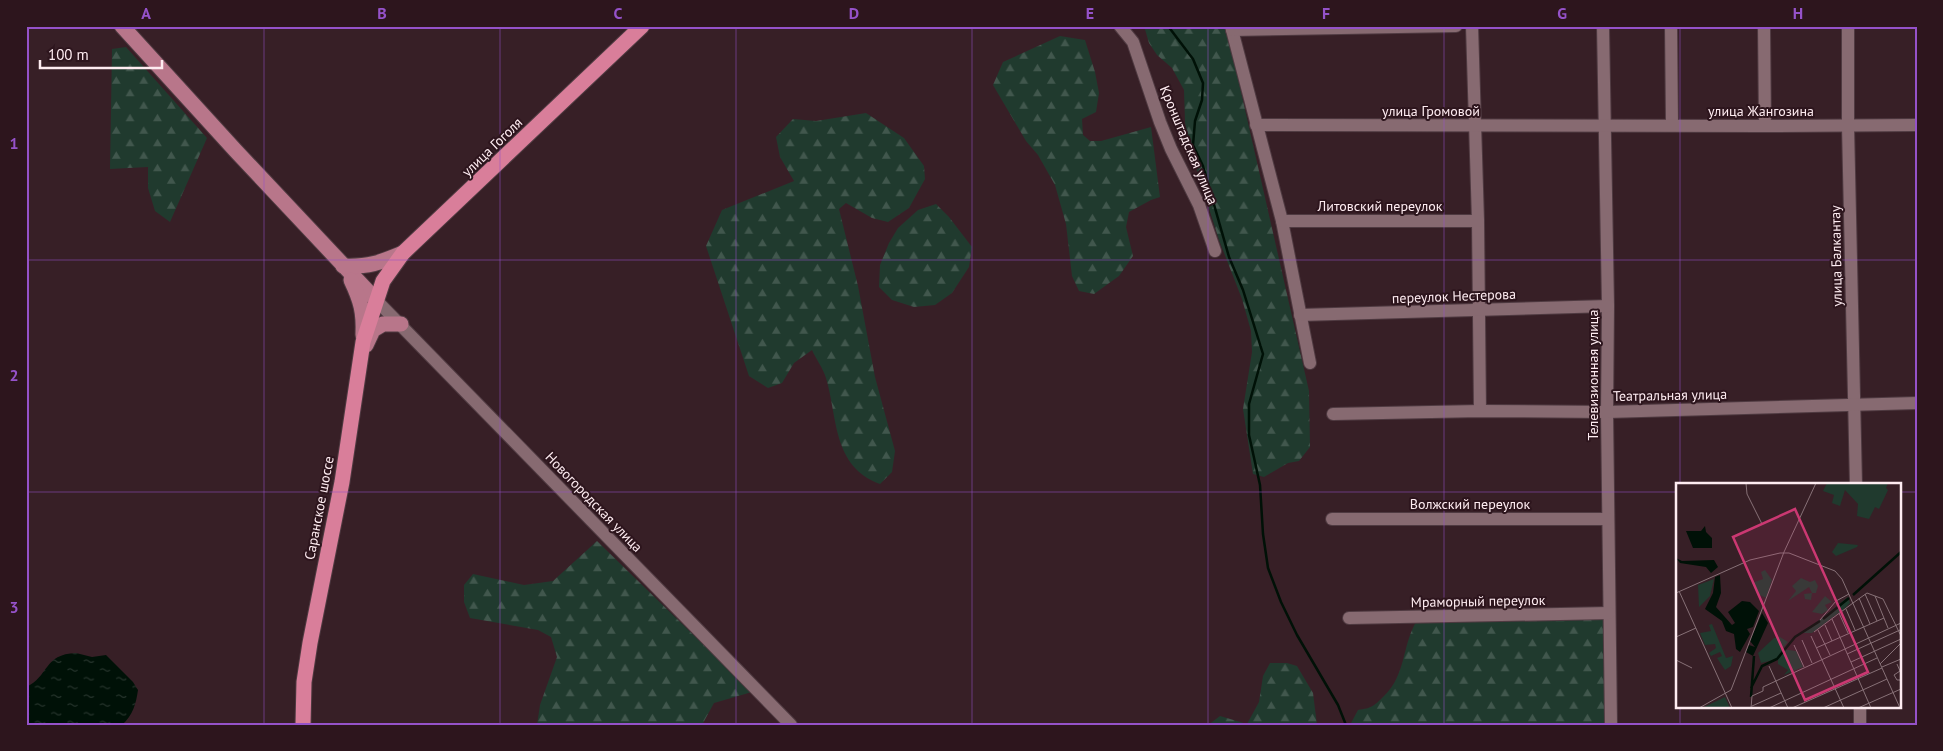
<svg xmlns="http://www.w3.org/2000/svg" width="1943" height="751" font-family="'PT Sans',sans-serif">
  <style>
    .forest { fill: url(#forest-firs) }
    .water { fill: url(#water-ripples) }
    .lines { fill: none; stroke-linecap: round; stroke-linejoin: round }
    .stream { stroke: #001107; stroke-width: 2.5 }
    .minor-casing { stroke: #4f3a41; stroke-width: 14 }
    .major-casing { stroke: #4f3a41; stroke-width: 17 }
    .highway-casing { stroke: #4f3a41; stroke-width: 17 }
    .minor { stroke: #876a71; stroke-width: 12 }
    .major { stroke: #b8768a; stroke-width: 15 }
    .highway { stroke: #d97e9a; stroke-width: 15 }
    .grid { fill: none; stroke: #9552c9; stroke-width: 1; stroke-opacity: 0.55 }
    .labels { text-anchor: middle; dominant-baseline: central; stroke-width: 4; stroke-linejoin: round; paint-order: stroke }
    .street-label { font-size: 14px; fill: #feecf1; stroke: #2d151d }
    .inset-river { fill: none; stroke: #001107; stroke-width: 2.5 }
    .inset-road { fill: none; stroke: #877177; stroke-width: 1 }
    .view { fill: #cb3872; fill-opacity: 0.15; stroke: #cb3872; stroke-width: 2.5 }
    .inset-edge { fill: none; stroke: #feecf1; stroke-width: 2.5 }
    .neatline { fill: none; stroke: #9552c9; stroke-width: 2 }
    .grid-label { font-size: 16px; text-anchor: middle; font-weight: bold; fill: #9552c9 }
  </style>
  <defs>
    <pattern id="forest-firs" width="22" height="20" patternUnits="userSpaceOnUse" patternTransform="scale(1.25)"><rect width="22" height="20" fill="#203a2e"/><path d="M5 1l3.5 6h-7zM16 11l3.5 6h-7z" fill="#41574d"/></pattern>
    <pattern id="water-ripples" width="26" height="14" patternUnits="userSpaceOnUse" patternTransform="scale(1.25)"><rect width="26" height="14" fill="#001107"/><path d="M2 4q2-2 4 0t4 0M15 11q2-2 4 0t4 0" fill="none" stroke="#26342c"/></pattern>
  </defs>
  <rect width="100%" height="100%" fill="#371f26"/>
  <!-- forest -->
  <g class="forest">
    <path d="M 1144,26 L 1226,26 L 1309,391 L 1310,447 L 1299,461 L 1288,463 L 1264,477 L 1253,474 L 1243,409 L 1252,352 L 1251,331 L 1242,299 L 1219,240 L 1189,145 L 1185,122 L 1184,90 L 1172,68 L 1157,55 L 1149,43 Z"/>
    <path d="M 1060,36 L 1085,40 L 1095,72 L 1099,93 L 1096,112 L 1082,119 L 1083,135 L 1090,141 L 1101,141 L 1151,127 L 1160,197 L 1151,200 L 1129,212 L 1126,227 L 1133,256 L 1119,276 L 1094,294 L 1079,291 L 1072,276 L 1066,224 L 1055,185 L 1038,155 L 1026,141 L 993,85 L 1003,62 Z"/>
    <path d="M 126,47 L 207,138 L 170,222 L 155,211 L 148,188 L 148,167 L 110,169 L 112,49 Z"/>
    <path d="M 866,113 L 904,138 L 924,166 L 925,179 L 909,208 L 888,222 L 872,218 L 846,203 L 839,209 L 858,286 L 875,377 L 895,451 L 892,472 L 880,484 C 832,466 838,418 826,378 C 823,368 816,359 812,350 L 794,363 L 782,383 L 768,388 L 749,376 L 706,246 L 722,210 L 794,181 L 780,157 L 776,137 L 793,119 L 816,121 Z"/>
    <path d="M 936,204 L 949,217 L 972,247 L 969,267 L 952,293 L 935,305 L 914,307 L 892,300 L 879,287 L 880,265 L 889,243 L 898,228 L 918,210 Z"/>
    <path d="M 597,541 L 752,692 L 714,703 L 702,725 L 537,725 L 540,705 L 557,657 L 551,637 L 538,630 L 470,618 L 464,602 L 464,585 L 473,574 L 524,585 L 553,581 Z"/>
    <path d="M 1604,619 L 1605,725 L 1350,725 L 1358,710 C 1372,708 1374,706 1384,696 C 1406,675 1402,646 1416,622 Z"/>
    <path d="M 1270,663 L 1287,663 L 1297,666 L 1313,693 L 1317,725 L 1208,725 L 1220,716 L 1247,724 L 1259,702 L 1263,676 Z"/>
  </g>
  <!-- water -->
  <path class="water" d="M 76,653 L 92,657 L 106,655 L 133,682 L 138,690 C 136,704 133,715 122,725 L 26,725 L 26,687 C 49,677 43,654 76,653 Z"/>
  <g class="lines">
    <!-- stream -->
    <path class="stream" d="M 1168,26 L 1193,59 L 1203,83 L 1202,100 L 1195,121 L 1193,145 L 1203,166 L 1229,257 L 1243,290 L 1263,354 L 1249,404 L 1249,435 L 1260,485 L 1263,534 L 1268,568 L 1281,602 L 1297,635 L 1338,705 L 1346,725"/>
    <defs>
      <g id="minor">
        <path d="M 1120,26 L 1133,42 L 1160,122 L 1171,149 L 1199,205 L 1215,251"/>
        <path d="M 1231,26 L 1282,221 L 1310,363"/>
        <path d="M 1472,26 L 1478,221 L 1480,411"/>
        <path d="M 1603,26 L 1608,306 L 1607,412 L 1611,725"/>
        <path d="M 1671,26 L 1672,125"/>
        <path d="M 1764,26 L 1765,126"/>
        <path d="M 1848,26 L 1848,126 L 1856,485"/>
        <path d="M 1232,30 L 1456,26"/>
        <path d="M 1256,125 L 1765,126 L 1917,125"/>
        <path d="M 1282,221 L 1478,221"/>
        <path d="M 376,300 L 791,725"/>
        <path d="M 1300,315 L 1608,306"/>
        <path d="M 1333,414 L 1480,411 L 1607,412 L 1917,403"/>
        <path d="M 1332,519 L 1608,519"/>
        <path d="M 1349,618 L 1609,613"/>
        <path d="M 1860,707 L 1860,725"/>
      </g>
      <g id="major">
        <path d="M 122,26 L 235,150 L 376,300"/>
        <path d="M 343,266 C 369,267 379,263 403,253"/>
        <path d="M 351,280 C 361,301 364,312 363,335"/>
        <path d="M 366,345 L 373,330 L 383,324 L 401,324"/>
      </g>
      <path id="highway" d="M 303,725 L 304,682 L 310,643 L 342,482 L 363,342 L 383,281 L 403,253 L 642,26"/>
    </defs>
    <!-- minor casing -->
    <use href="#minor" class="minor-casing"/>
    <!-- major casing -->
    <use href="#major" class="major-casing"/>
    <!-- highway casing -->
    <use href="#highway" class="highway-casing"/>
    <!-- minor -->
    <use href="#minor" class="minor"/>
    <!-- major -->
    <use href="#major" class="major"/>
    <!-- highway -->
    <use href="#highway" class="highway"/>
  </g>
  <!-- grid -->
  <path class="grid" d="M 264,26 L 264,725M 500,26 L 500,725M 736,26 L 736,725M 972,26 L 972,725M 1208,26 L 1208,725M 1444,26 L 1444,725M 1680,26 L 1680,485M 26,260 L 1917,260M 26,492 L 1677,492M 1899,492 L 1917,492M 1680,707 L 1680,725"/>
  <g class="labels">
    <!-- street labels -->
    <g class="street-label">
      <text x="1431" y="111">улица Громовой</text>
      <text x="1761" y="111">улица Жангозина</text>
      <text transform="translate(1189 145) rotate(67)">Кронштадская улица</text>
      <text transform="translate(492 147) rotate(-44)">улица Гоголя</text>
      <text x="1380" y="206">Литовский переулок</text>
      <text transform="translate(1836 256) rotate(-91)">улица Балкантау</text>
      <text transform="translate(1454 296) rotate(-2)">переулок Нестерова</text>
      <text transform="translate(1593 375) rotate(-90)">Телевизионная улица</text>
      <text transform="translate(1670 395) rotate(-1)">Театральная улица</text>
      <text transform="translate(594 502) rotate(46)">Новогородская улица</text>
      <text x="1470" y="504">Волжский переулок</text>
      <text transform="translate(319 508) rotate(-79)">Саранское шоссе</text>
      <text transform="translate(1478 601) rotate(-1)">Мраморный переулок</text>
    </g>
  </g>
  <!-- overview -->
  <g transform="translate(1676 483)">
    <rect width="225" height="225" fill="#371f26"/>
    <path d="M 38,96 L 34,113 L 23,124 L 22,102 Z" fill="#203a2e"/>
    <path d="M 151,0 L 212,0 L 210,5 L 212,7 L 203,26 L 199,24 L 193,36 L 181,33 L 182,21 L 169,7 L 164,23 L 156,20 L 158,12 L 147,8 ZM 89,87 L 96,97 L 90,115 L 82,111 L 76,100 L 87,96 L 85,89 ZM 125,95 L 134,99 L 139,97 L 142,103 L 140,110 L 136,110 L 135,117 L 129,116 L 128,111 L 136,110 L 133,104 L 112,118 L 120,108 L 116,103 ZM 149,113 L 156,119 L 149,122 L 152,127 L 146,131 L 136,129 ZM 172,114 L 174,120 L 169,125 L 136,150 L 127,150 ZM 36,141 L 50,175 L 57,173 L 55,183 L 49,187 L 41,175 L 46,173 L 44,169 L 35,173 L 33,170 L 40,165 L 39,161 L 29,162 L 24,150 L 35,148 L 33,142 ZM 104,154 L 112,159 L 106,166 L 120,168 L 127,184 L 108,192 L 112,187 L 102,181 L 102,176 L 85,180 L 82,170 L 98,155 Z" fill="#203a2e"/>
    <path d="M 162,60 L 182,62 L 181,64 L 160,73 L 156,69 Z" fill="#203a2e"/>
    <path d="M 49,214 L 54,225 L 26,225 Z" fill="#203a2e"/>
    <path d="M 29,43 L 30,49 L 36,55 L 36,65 L 17,65 L 10,48 L 25,48 ZM 0,75 L 6,78 L 38,77 L 42,84 L 35,90 L 30,84 L 4,80 ZM 44,92 L 45,110 L 40,124 L 56,142 L 59,140 L 52,129 L 66,118 L 74,119 L 83,128 L 77,144 L 71,146 L 74,151 L 64,169 L 60,166 L 58,151 L 50,148 L 46,138 L 29,126 L 37,110 L 39,94 ZM 86,130 L 92,140 L 77,173 L 70,169 L 73,162 L 79,164 L 74,158 Z" fill="#001107"/>
    <path class="inset-river" d="M 177,112 L 225,69M 147,136 L 173,115M 75,205 L 86,183 L 101,176 L 119,154 L 144,138M 75,214 L 78,173"/>
    <path class="inset-road" d="M 70,0 L 71,11 L 86,41M 108,69 L 140,0M 3,108 L 56,225M 0,110 L 74,77 L 104,70 L 113,70 L 159,88 L 166,96 L 224,225M 189,111 L 201,138M 199,113 L 212,145M 183,115 L 194,141M 177,120 L 191,110 L 207,116 L 225,153M 170,126 L 179,147M 163,130 L 172,150M 156,136 L 195,225M 144,137 L 160,118 L 173,111M 149,142 L 156,158M 142,147 L 154,172M 138,149 L 177,120M 135,153 L 168,225M 0,154 L 20,145M 126,157 L 136,180M 118,162 L 128,184M 140,165 L 208,135M 171,171 L 224,147M 0,177 L 16,185M 175,179 L 225,156M 204,181 L 225,160M 221,181 L 224,188 L 218,192 L 221,197 L 225,197M 93,183 L 112,225M 206,184 L 225,176M 76,223 L 105,210M 23,225 L 55,207 L 108,69M 75,225 L 76,213 L 87,208 L 87,204 L 225,140M 93,225 L 201,175M 116,225 L 206,185M 147,225 L 211,196M 182,225 L 225,206"/>
    <path class="view" d="M 119,26 L 192,189 L 129,217 L 57,54 Z"/>
    <rect width="225" height="225" class="inset-edge"/>
  </g>
  <!-- border -->
  <rect width="1943" height="751" fill="none" stroke="#2d151d" stroke-width="55"/>
  <!-- scale -->
  <path d="M40 60v8h122v-8" fill="none" stroke="#feecf1" stroke-width="2.5"/>
  <text x="48" y="60" font-size="15" fill="#feecf1" stroke="#2d151d" stroke-width="4" paint-order="stroke">100 m</text>
  <rect x="28" y="28" width="1888" height="696" class="neatline"/>
  <g class="grid-label">
    <text x="146" y="19">A</text>
    <text x="382" y="19">B</text>
    <text x="618" y="19">C</text>
    <text x="854" y="19">D</text>
    <text x="1090" y="19">E</text>
    <text x="1326" y="19">F</text>
    <text x="1562" y="19">G</text>
    <text x="1798" y="19">H</text>
    <text x="14" y="149">1</text>
    <text x="14" y="381">2</text>
    <text x="14" y="613">3</text>
  </g>
</svg>
